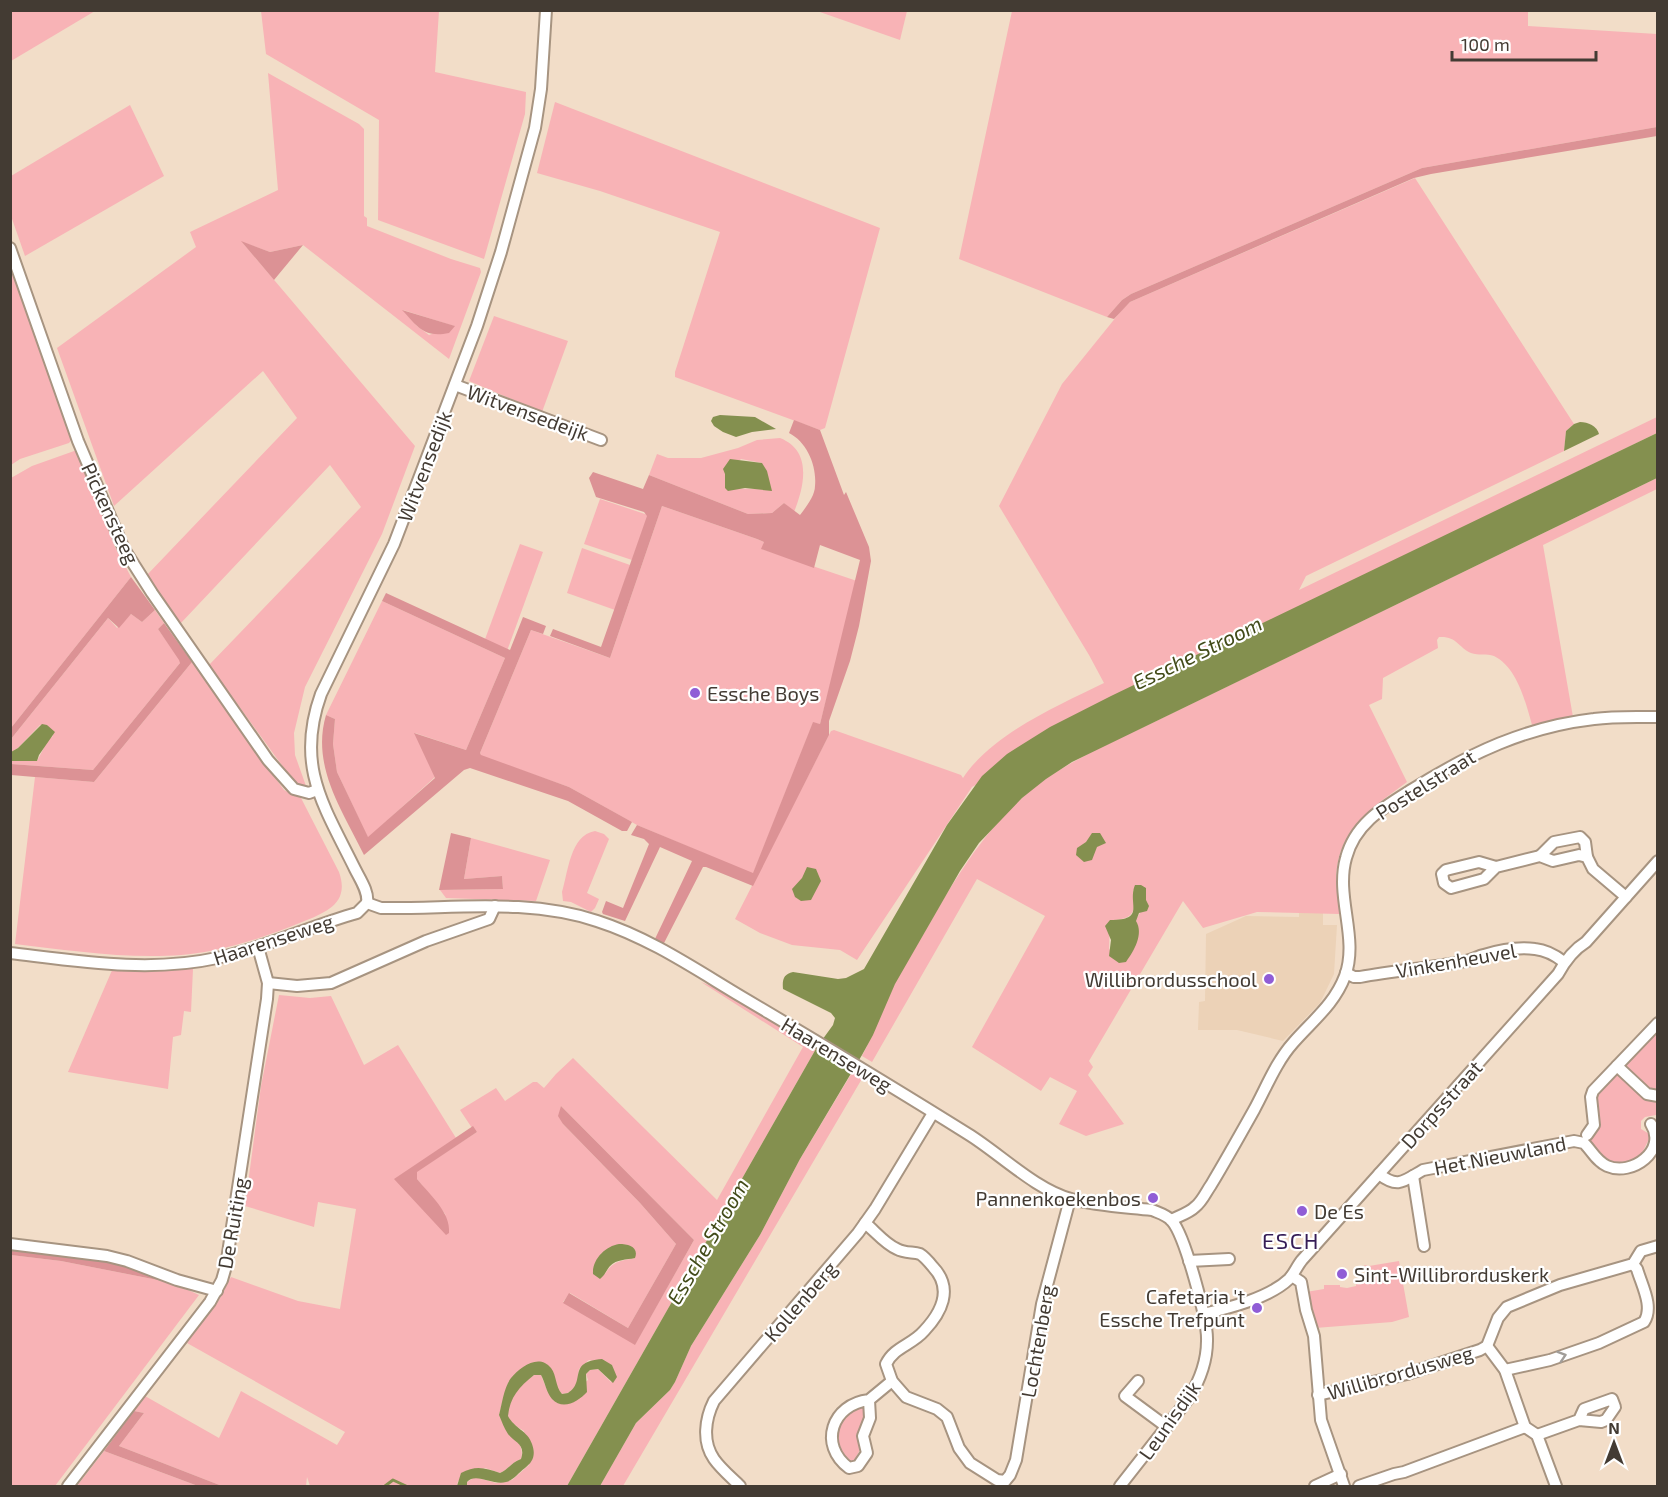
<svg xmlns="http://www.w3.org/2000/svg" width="1668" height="1497" font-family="'Exo 2',sans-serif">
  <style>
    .built { fill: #ecd2b7 }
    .green { fill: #f8b3b6; fill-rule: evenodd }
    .forest { fill: #dc9295 }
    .water { fill: #84904f }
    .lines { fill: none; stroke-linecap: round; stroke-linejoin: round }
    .stream { stroke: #84904f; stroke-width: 3 }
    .minor-casing { stroke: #a79481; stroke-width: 14 }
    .minor { stroke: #fff; stroke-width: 10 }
    .oneway { stroke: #a19d99 }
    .poi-dot { fill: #905dd6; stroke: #fff; stroke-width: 2 }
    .labels { text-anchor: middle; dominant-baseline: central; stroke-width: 4.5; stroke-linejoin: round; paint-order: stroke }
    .street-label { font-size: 20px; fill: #433b33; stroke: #fff }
    .poi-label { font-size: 20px; fill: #433b33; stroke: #fff; text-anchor: start }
    .water-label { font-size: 21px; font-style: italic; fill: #424b19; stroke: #fff }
    .quarter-label { font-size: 22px; letter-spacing: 1.5px; fill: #361d57; stroke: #fff }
  </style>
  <rect width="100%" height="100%" fill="#f2ddc8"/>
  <!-- built -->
  <path class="built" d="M 1299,910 L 1323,910 L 1323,925 L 1337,925 L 1334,974 L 1320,1003 L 1283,1041 L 1237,1030 L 1198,1030 L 1199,1002 L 1205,1001 L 1206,934 L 1246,916 L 1299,917 Z"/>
  <!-- green -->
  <g class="green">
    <path d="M 11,10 L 95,10 L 95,11 L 11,61 Z"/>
    <path d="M 1528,10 L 1528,26 L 1657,34 L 1657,127 L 1422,168 L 1131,294 L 1122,300 L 1107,317 L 959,259 L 1012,11 Z"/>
    <path d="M 261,11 L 439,11 L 435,72 L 526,92 L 525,114 L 484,259 L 378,220 L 379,120 L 266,54 Z"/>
    <path d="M 817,11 L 907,11 L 900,40 Z"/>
    <path d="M 268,73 L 359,124 L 364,129 L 364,216 L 367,218 L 367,226 L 451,259 L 480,268 L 481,272 L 449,359 L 303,245 L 270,252 L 242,242 L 415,446 L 382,534 L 305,687 L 294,733 L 295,755 L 306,786 L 294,782 L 209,665 L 361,507 L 330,465 L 180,624 L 146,576 L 297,418 L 263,371 L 114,506 L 57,348 L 196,247 L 190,232 L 278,190 ZM 403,310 L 454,326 L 429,335 L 417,326 Z"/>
    <path d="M 555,102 L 880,228 L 825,428 L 820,430 L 675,377 L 675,372 L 720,232 L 600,191 L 537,173 Z"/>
    <path d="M 130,105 L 164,176 L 25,256 L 11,216 L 11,176 Z"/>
    <path d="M 1415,178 L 1574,424 L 1566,431 L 1564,451 L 1306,576 L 1299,590 L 1657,417 L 1657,433 L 1305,604 L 972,787 L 857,960 L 840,950 L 792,945 L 760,933 L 735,919 L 831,731 L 834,730 L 961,775 L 963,778 C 992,734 1057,706 1104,683 L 1089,655 L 999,506 L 1062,384 L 1121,311 L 1130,302 Z"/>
    <path d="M 10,267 L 72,439 L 69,443 L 20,459 L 11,465 Z"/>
    <path d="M 494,316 L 568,341 L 542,412 L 469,381 Z"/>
    <path d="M 780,438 C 813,451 804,487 794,512 L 784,503 L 772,513 L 748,514 L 649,475 L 657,454 L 668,458 L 701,458 L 738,448 L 757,440 ZM 741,459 L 762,463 L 754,489 L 725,488 L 725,474 Z"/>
    <path d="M 77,450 L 95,490 L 114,545 L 131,577 L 11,728 L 11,478 L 32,466 Z"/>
    <path d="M 1657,478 L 1657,489 L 1543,545 L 1573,717 L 1532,725 C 1526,703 1517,667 1494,656 C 1487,653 1478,656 1471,653 C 1458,647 1457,636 1439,637 L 1437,640 L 1438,648 L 1383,678 L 1382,699 L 1369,705 L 1407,782 C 1370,810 1340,826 1336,876 C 1336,889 1340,902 1339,914 L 1257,912 L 1203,928 L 1183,901 L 1089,1061 L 1093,1067 L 1088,1075 L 1124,1124 L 1086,1136 L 1059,1124 L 1077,1091 L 1050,1077 L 1041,1091 L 972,1047 L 1045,916 L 977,879 L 872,1062 L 862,1056 C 874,1033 883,1009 894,985 C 904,965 917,946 928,926 C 960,870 993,816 1047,778 C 1080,756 1116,740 1152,723 ZM 1133,890 L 1146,893 C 1146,914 1123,935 1109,950 L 1110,920 C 1133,920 1137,912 1133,890 Z"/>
    <path d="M 600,499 L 648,515 L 632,560 L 584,544 Z"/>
    <path d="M 662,506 L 757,539 L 764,542 L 762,549 L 857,581 L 820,724 L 813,723 L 753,874 L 637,825 L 569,787 L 481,756 L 480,753 L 531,630 L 610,658 Z"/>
    <path d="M 520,544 L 543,552 L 507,651 L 484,642 Z"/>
    <path d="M 582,548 L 630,565 L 615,610 L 567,593 Z"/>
    <path d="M 382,601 L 505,658 L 466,750 L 415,733 L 435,777 L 368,838 L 337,772 L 333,744 L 335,719 L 326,715 Z"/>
    <path d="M 155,610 L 164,623 L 158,629 L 180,660 L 180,663 L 93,770 L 11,764 L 11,761 L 37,761 L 48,740 L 53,736 L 47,725 L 40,725 L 18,748 L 11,752 L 11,739 L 108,618 L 117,628 L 131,614 L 142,622 Z"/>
    <path d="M 192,662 L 284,790 L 301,798 L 339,872 C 350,903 327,912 302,922 C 273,934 241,945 210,951 C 150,963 75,951 15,944 L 35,777 L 94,782 Z"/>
    <path d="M 595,831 L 604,834 L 609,839 L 587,893 L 599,899 L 595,908 L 591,912 L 571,902 L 563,901 L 562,892 C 568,873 570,835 595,831 Z"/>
    <path d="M 471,838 L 550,860 L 536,901 L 446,898 L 440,890 L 503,889 L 502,876 L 464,879 Z"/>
    <path d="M 113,968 L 193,969 L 191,1012 L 184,1011 L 181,1035 L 173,1037 L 168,1089 L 68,1072 Z"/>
    <path d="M 701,982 L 726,992 L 817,1047 L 567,1486 L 467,1486 L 467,1482 L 475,1477 L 496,1483 L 512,1480 L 529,1465 L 524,1431 C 519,1428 512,1424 509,1419 C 501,1402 523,1383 534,1375 L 541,1375 L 547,1390 L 558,1403 L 588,1380 L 586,1374 L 590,1370 L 598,1369 L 611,1382 L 615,1375 L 612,1365 L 589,1360 L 579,1369 L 577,1385 L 568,1393 L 562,1394 L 557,1388 L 550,1368 L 508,1383 L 499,1415 C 508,1427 526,1444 521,1459 C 512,1462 509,1469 500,1473 L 485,1468 L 458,1481 L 457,1486 L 310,1486 L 307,1477 L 306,1486 L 222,1486 L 119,1446 L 144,1413 L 134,1411 L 145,1396 L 219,1438 L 241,1391 L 337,1445 L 345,1432 L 187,1343 L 219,1300 L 231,1277 L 298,1301 L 340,1309 L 356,1209 L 318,1202 L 314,1227 L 245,1206 L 261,1086 L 279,995 L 310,998 L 331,996 L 364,1065 L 398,1045 L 456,1138 L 395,1179 L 446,1215 L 417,1179 L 417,1171 L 477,1132 L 472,1128 L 460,1110 L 496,1088 L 505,1101 L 533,1082 L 537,1082 L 544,1088 L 556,1074 L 573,1058 L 717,1200 L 803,1047 ZM 561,1106 L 694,1240 L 635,1344 L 563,1302 L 570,1293 L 628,1328 L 676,1244 L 640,1203 L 563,1124 ZM 619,1244 L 635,1258 C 620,1261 612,1261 604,1276 Z"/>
    <path d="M 1657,1030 L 1657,1092 L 1653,1092 L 1628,1071 L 1627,1065 Z"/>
    <path d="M 853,1071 L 863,1077 L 623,1486 L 600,1486 L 636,1423 L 670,1390 L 675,1382 L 691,1346 L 760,1235 L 800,1159 Z"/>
    <path d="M 1615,1074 L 1622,1076 L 1650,1101 L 1657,1100 L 1656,1115 L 1645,1117 L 1641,1121 L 1641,1129 L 1651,1135 L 1642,1153 L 1644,1155 L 1640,1159 L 1610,1164 L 1610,1161 L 1596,1151 L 1590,1140 L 1594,1096 Z"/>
    <path d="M 11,1255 L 61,1261 L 173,1283 L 199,1295 L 55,1486 L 11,1486 Z"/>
    <path d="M 1399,1261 L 1409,1317 L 1392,1322 L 1315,1328 L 1306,1292 L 1324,1289 L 1324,1285 L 1340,1285 L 1340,1287 L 1347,1288 L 1356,1286 L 1357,1280 C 1362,1280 1366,1278 1368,1272 L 1364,1265 L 1369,1266 Z"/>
    <path d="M 858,1405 L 865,1407 L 867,1412 L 860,1438 L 858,1440 L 860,1450 L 856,1457 L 858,1461 L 851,1464 L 840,1455 L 836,1435 L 839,1422 Z"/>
    <path d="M 104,1451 L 198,1486 L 77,1486 Z"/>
  </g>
  <!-- forest -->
  <g class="forest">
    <path d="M 1657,127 L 1657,136 L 1431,174 L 1414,178 L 1130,302 L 1114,319 L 1107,317 L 1122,300 L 1131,294 L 1422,168 Z"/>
    <path d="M 241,241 L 270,252 L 303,245 L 274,280 Z"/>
    <path d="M 402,310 L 455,326 L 449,333 C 424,338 418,327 402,310 Z"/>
    <path d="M 794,420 L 820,430 L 844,495 L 846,492 L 869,547 L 871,561 L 859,626 L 850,661 L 829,721 L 829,735 L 753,886 L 706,867 L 703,867 L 663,945 L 654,941 L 692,861 L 660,847 L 625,921 L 603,914 L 602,912 L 606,901 L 623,908 L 649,844 L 644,839 L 631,835 L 637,825 L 753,873 L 813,722 L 820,724 L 860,560 L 820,545 L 814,568 L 761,549 L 764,542 L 757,539 L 662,506 L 610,658 L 550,636 L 553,629 L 601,647 L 647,516 L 644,512 L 596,497 L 589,478 L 593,472 L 643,489 L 649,475 L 748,514 L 772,513 L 784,503 L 800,515 C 806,507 815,496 815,486 C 817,466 807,442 789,433 Z"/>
    <path d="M 131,577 L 155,610 L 142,622 L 131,614 L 119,628 L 108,618 L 11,739 L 11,728 Z"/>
    <path d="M 386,593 L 510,650 L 523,617 L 546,626 L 543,634 L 531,630 L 480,753 L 481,755 L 569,787 L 632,822 L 627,831 L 622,831 L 568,801 L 470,768 L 464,770 L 364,855 C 342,810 311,766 326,715 L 335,719 L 333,744 L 337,772 L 368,837 L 435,778 L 414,733 L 466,750 L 505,658 L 382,601 Z"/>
    <path d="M 164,623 L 192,662 L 94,782 L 11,775 L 11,764 L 93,770 L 180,663 L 179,660 L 158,629 Z"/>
    <path d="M 451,833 L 471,838 L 464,879 L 502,876 L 503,889 L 439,890 Z"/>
    <path d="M 561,1106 L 694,1240 L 635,1345 L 563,1303 L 569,1293 L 628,1328 L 676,1244 L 640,1203 L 563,1124 L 558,1116 Z"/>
    <path d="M 473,1126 L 477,1132 L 417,1172 L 417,1179 C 429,1194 451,1212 449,1233 L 446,1235 L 394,1179 Z"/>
    <path d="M 11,1245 L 129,1258 L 173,1283 L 61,1261 L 11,1255 Z"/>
    <path d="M 134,1411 L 144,1413 L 119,1446 L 222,1486 L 198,1486 L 104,1451 Z"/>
  </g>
  <!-- water -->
  <g class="water">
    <path d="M 720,415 L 755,417 L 776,429 L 752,432 L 736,437 L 723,432 L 714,426 L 711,421 L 713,417 Z"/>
    <path d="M 1580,422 C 1588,422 1597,426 1599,434 L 1564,451 L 1566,431 L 1574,424 Z"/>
    <path d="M 1657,433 L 1657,478 L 1072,762 L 1046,779 L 1022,798 L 979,843 L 960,871 L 895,984 L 873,1035 L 862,1055 L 800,1159 L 760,1235 L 691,1346 L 675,1382 L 670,1390 L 636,1423 L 600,1486 L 567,1486 L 817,1047 L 833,1025 L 835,1018 L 831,1013 L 783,989 C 782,979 784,974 793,972 L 838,979 L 846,978 L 864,969 L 947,825 L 982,776 L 1007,754 L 1050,727 L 1111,696 Z"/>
    <path d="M 730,459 L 762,463 L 767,471 L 772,491 L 745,488 L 728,491 L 725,488 L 725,474 L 723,469 Z"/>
    <path d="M 42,724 L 47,725 L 55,732 L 39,755 L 37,761 L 11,761 L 11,752 L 18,748 Z"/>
    <path d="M 1092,833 L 1100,833 L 1106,843 L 1097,847 L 1092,860 L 1084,862 L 1076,855 L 1077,848 L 1086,842 Z"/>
    <path d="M 807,867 L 816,869 L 821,881 L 811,900 L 801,901 L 795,897 L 792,889 L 802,878 Z"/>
    <path d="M 1135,885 L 1141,885 L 1146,888 L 1146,900 L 1149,906 L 1147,911 L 1139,913 L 1136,921 C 1144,934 1134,951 1126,962 L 1119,963 L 1109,956 L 1111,940 L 1105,926 L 1110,920 C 1147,920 1127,904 1135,885 Z"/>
    <path d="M 619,1244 C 629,1244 639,1247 635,1258 C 626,1260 617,1259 610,1266 C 606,1271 605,1275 600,1279 L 593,1274 C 592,1259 606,1246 619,1244 Z"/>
    <path d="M 602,1359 L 612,1365 L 617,1377 L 613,1383 L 598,1369 L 590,1370 L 586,1374 L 587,1392 C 579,1401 563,1411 552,1399 C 546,1392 545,1382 541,1375 L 534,1375 C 519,1387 510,1397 508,1416 C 514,1428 528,1431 532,1444 C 536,1455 533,1462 525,1468 C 518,1473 514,1480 506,1482 C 493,1486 476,1472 467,1482 L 467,1486 L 457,1486 L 461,1473 C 476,1465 485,1468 500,1473 C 509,1469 512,1462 521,1459 C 526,1444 515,1443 508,1434 C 504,1428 502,1422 499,1415 C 502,1404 504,1387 511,1378 C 520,1367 539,1353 551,1368 C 557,1376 555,1386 562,1394 L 568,1393 C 587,1381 566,1362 602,1359 Z"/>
  </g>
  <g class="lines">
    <!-- stream -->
    <path class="stream" d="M 385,1486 L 393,1480 L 406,1486"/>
    <defs>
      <g id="minor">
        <path d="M 10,248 L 78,441 L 124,549 L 152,593 L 268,760 L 294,789 L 309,793 L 317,790"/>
        <path d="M 455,385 L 601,440"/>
        <path d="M 1540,856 L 1554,842 L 1580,837 L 1585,842 L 1587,857"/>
        <path d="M 1496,867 L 1484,879 L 1451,888 L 1444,883 L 1442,874 L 1446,870 L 1479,862 L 1496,867 L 1540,856 L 1553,861 L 1579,855 L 1587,857 L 1593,869 L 1626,897"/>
        <path d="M 367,903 L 381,908 C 454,909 527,898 597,921 C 650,938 695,969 742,997 C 818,1042 893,1087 968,1134 C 999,1153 1036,1190 1071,1199 C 1097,1206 1125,1207 1152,1210 C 1159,1213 1167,1215 1172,1221 C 1185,1236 1208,1321 1207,1341 C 1207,1362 1200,1380 1189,1398 L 1120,1486"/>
        <path d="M 367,903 C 369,892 360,879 355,869 C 324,806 295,766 321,694 L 394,544 L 477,326 L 501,252 L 535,128 L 541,89 L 546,10"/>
        <path d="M 10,953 C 78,961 149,973 217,958 C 265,948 310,926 357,913 L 367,903"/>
        <path d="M 1346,973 L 1354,977 L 1360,977 C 1396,970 1431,968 1466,961 C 1473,960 1478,956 1484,955 C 1500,950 1519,947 1535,949 C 1546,950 1555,955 1564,962"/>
        <path d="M 268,983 L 297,986 L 331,983 L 426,941 L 489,919 L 495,906"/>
        <path d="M 1617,1066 L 1647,1094 L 1658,1096"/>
        <path d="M 1587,1135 L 1594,1125 L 1591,1097 L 1593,1091 L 1658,1023"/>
        <path d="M 1379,1174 C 1398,1189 1404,1181 1423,1170 L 1574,1141 L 1584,1143 C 1592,1151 1596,1161 1607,1166 C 1632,1177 1668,1150 1651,1124"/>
        <path d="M 1413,1176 L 1424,1246"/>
        <path d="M 1171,1220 C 1179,1216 1189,1213 1195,1207 C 1202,1202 1206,1192 1211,1185 C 1226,1160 1240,1135 1254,1110 C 1266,1088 1276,1062 1293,1043 C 1312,1021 1334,1005 1345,976 C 1359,938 1335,897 1346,858 C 1355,823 1384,807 1413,789 C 1471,753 1525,727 1594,719 C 1615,716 1636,717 1658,717"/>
        <path d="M 865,1223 C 875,1231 885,1244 897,1249 C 904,1253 913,1252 920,1254 C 925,1257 929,1262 933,1267 C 954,1289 941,1313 924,1331 C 912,1345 894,1347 886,1364 L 892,1381 L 906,1397 L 937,1409 L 947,1417 L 959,1448 L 970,1463 L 997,1480 L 1005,1481"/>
        <path d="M 10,1244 L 107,1256 L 127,1261 L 177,1280 L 217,1291"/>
        <path d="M 1189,1261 L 1229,1259"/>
        <path d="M 1292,1276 L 1301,1282 L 1306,1310 L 1314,1336 L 1321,1420 L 1344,1486"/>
        <path d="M 1203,1314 C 1229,1308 1269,1298 1289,1279 C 1294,1274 1297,1266 1302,1260 L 1558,974 C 1565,961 1573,950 1586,942 L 1658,861"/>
        <path d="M 1487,1346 L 1505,1370 L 1525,1427 L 1537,1435 L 1556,1486"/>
        <path d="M 1505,1370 L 1550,1360 L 1599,1343 L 1644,1322 C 1654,1307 1642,1286 1637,1269 L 1633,1264"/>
        <path d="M 1138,1381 L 1125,1396 L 1167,1427"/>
        <path d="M 1318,1395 L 1407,1374 L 1480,1350 L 1487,1346 L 1498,1318 L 1507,1307 L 1560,1285 L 1633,1264 L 1641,1251 L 1658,1246"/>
        <path d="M 869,1400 C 832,1404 818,1445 849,1468 L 858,1466 L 867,1453 L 863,1436 L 870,1418 L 869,1400 L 892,1381"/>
        <path d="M 1537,1435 L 1579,1420 L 1601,1422 L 1606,1420 L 1615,1407 L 1612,1399 L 1584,1409 L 1579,1420"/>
        <path d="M 1005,1481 L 1010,1475 L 1016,1460 L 1042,1304 L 1070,1199"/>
        <path d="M 68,1486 L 210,1302 L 222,1280 L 226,1266 L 267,999 L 268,983 L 258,947"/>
        <path d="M 740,1486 C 732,1478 721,1469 714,1459 C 702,1442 705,1419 714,1401 L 858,1233 L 875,1209 L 933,1113"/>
        <path d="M 1315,1486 L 1341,1474"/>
        <path d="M 1359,1486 L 1394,1474 L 1404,1472 L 1525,1427"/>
      </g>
    </defs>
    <!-- minor casing -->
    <use href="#minor" class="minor-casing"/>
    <!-- minor -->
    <use href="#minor" class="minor"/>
  </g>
  <!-- one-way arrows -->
  <defs><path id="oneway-chevron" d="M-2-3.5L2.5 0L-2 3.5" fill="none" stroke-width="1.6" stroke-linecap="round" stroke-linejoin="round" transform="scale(1.5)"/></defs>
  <use class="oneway" href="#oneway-chevron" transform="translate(1562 1356) rotate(-18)"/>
  <!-- markers -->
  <g class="poi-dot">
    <circle cx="695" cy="693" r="6"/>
    <circle cx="1269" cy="979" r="6"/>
    <circle cx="1153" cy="1198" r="6"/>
    <circle cx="1302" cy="1211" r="6"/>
    <circle cx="1342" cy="1274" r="6"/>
    <circle cx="1257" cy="1308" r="6"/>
  </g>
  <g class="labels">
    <!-- street labels -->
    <g class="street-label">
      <text transform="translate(528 412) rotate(20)">Witvensedeijk</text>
      <text transform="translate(424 466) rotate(-69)">Witvensedijk</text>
      <text transform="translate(111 513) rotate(65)">Pickensteeg</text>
      <text transform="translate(1425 784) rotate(-32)">Postelstraat</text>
      <text transform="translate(273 939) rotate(-18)">Haarenseweg</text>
      <text transform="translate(1456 960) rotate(-10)">Vinkenheuvel</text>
      <text transform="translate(837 1054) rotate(31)">Haarenseweg</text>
      <text transform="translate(1441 1104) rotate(-48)">Dorpsstraat</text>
      <text transform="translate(1500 1155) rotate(-11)">Het Nieuwland</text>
      <text transform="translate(232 1223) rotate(-80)">De Ruiting</text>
      <text transform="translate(800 1301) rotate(-49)">Kollenberg</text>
      <text transform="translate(1037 1341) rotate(-80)">Lochtenberg</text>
      <text transform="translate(1400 1372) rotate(-16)">Willibrordusweg</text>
      <text transform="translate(1169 1420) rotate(-55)">Leunisdijk</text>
    </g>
    <!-- poi labels -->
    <g class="poi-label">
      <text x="707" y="693">Essche Boys</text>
      <text x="1257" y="979" text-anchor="end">Willibrordusschool</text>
      <text x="1141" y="1198" text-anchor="end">Pannenkoekenbos</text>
      <text x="1314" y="1211">De Es</text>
      <text x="1354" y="1274">Sint-Willibrorduskerk</text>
      <text x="1245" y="1296" text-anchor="end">Cafetaria 't<tspan x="1245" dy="23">Essche Trefpunt</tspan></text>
    </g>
    <!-- water labels -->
    <g class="water-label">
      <text transform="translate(1197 652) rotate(-26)">Essche Stroom</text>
      <text transform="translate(707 1241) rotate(-60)">Essche Stroom</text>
    </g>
    <!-- quarter labels -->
    <g class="quarter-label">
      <text x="1291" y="1240">ESCH</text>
    </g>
  </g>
  <!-- border -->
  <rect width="1668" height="1497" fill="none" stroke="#433b33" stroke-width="24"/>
  <!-- north arrow -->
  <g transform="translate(1614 1443)" stroke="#ffffff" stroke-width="4.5" paint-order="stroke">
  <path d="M0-4.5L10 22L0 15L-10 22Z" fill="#433b33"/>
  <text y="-9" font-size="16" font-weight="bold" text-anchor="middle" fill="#433b33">N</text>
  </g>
  <!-- scale -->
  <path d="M1452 51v9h144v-9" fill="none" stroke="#433b33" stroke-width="3"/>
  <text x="1461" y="51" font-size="18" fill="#433b33" stroke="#ffffff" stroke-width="4.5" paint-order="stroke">100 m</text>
</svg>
